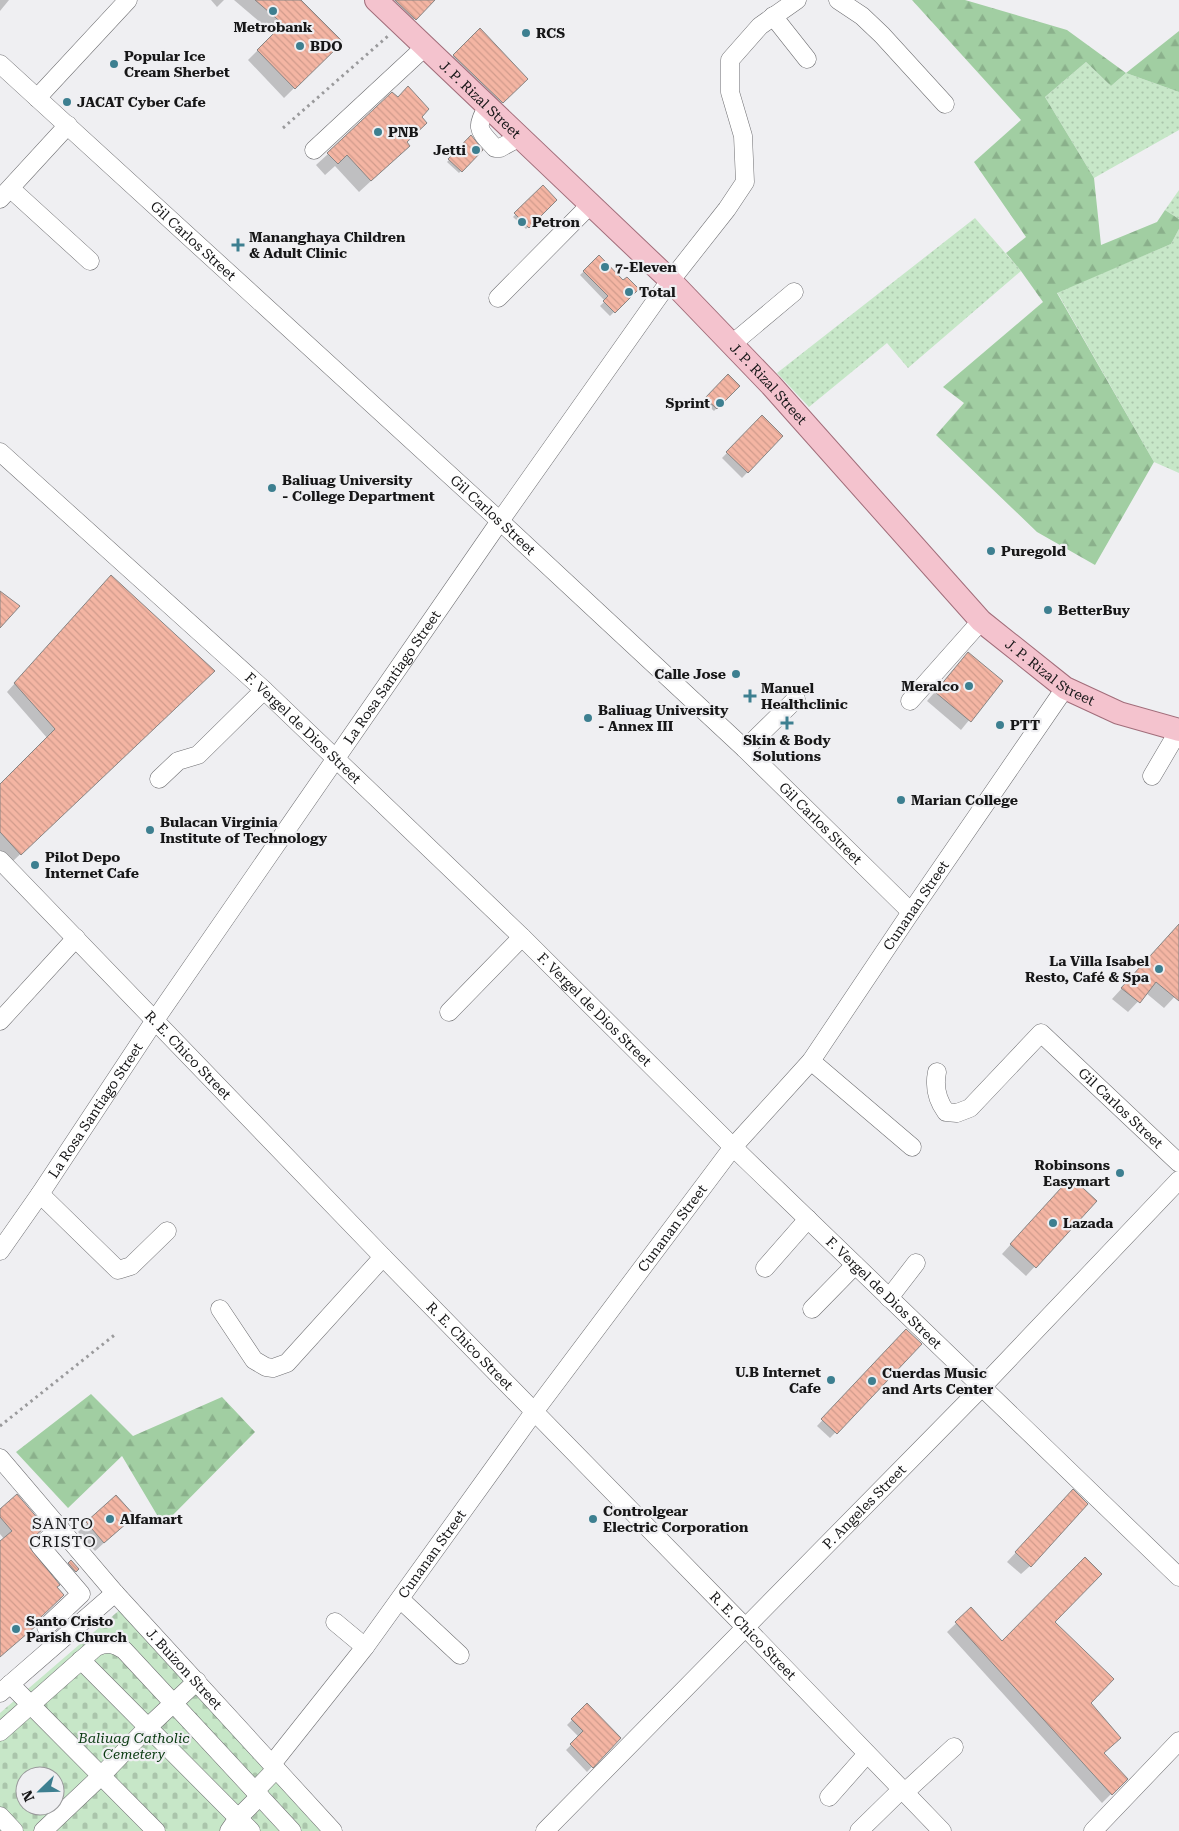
<svg xmlns="http://www.w3.org/2000/svg" width="1179" height="1831" font-family="'Roboto Serif',serif">
  <style>
    .grass { fill: url(#grass-dots) }
    .forest { fill: url(#forest-firs) }
    .cemetery { fill: url(#cemetery-stones); fill-rule: evenodd }
    .shadow { fill: #0003 }
    .building { fill: url(#building-back-hatch); stroke: #888584 }
    .lines { fill: none; stroke-linecap: round; stroke-linejoin: round }
    .minor-casing { stroke: #6f6f72; stroke-width: 19 }
    .major-casing { stroke: #a16d7a; stroke-width: 24 }
    .path { stroke: #9a9a9c; stroke-width: 3; stroke-dasharray: 2.5 4; stroke-linecap: butt }
    .minor { stroke: #fff; stroke-width: 18 }
    .major { stroke: #f4c3ce; stroke-width: 22 }
    .poi-dot { fill: #3d7f90; stroke: #efeff2; stroke-width: 2 }
    .labels { text-anchor: middle; dominant-baseline: central; stroke-width: 4.5; stroke-linejoin: round; paint-order: stroke }
    .poi-label { font-size: 14px; font-weight: bold; fill: #171718; stroke: #efeff2; text-anchor: start }
    .street-label { font-size: 14px; fill: #171718; stroke: #efeff2 }
    .park-label { font-size: 14px; font-style: italic; fill: #093a10; stroke: #efeff2 }
    .quarter-label { font-size: 16px; letter-spacing: 1px; fill: #171718; stroke: #efeff2 }
  </style>
  <defs>
    <pattern id="grass-dots" width="8" height="8" patternUnits="userSpaceOnUse" patternTransform="scale(1.25)"><rect width="8" height="8" fill="#c7e7c8"/><path d="M2 2h.1M6 6h.1" fill="none" stroke="#aac5ab" stroke-width="1.8" stroke-linecap="round"/></pattern>
    <pattern id="forest-firs" width="22" height="20" patternUnits="userSpaceOnUse" patternTransform="scale(1.25)"><rect width="22" height="20" fill="#a1cea2"/><path d="M5 1l3.5 6h-7zM16 11l3.5 6h-7z" fill="#8ab08b"/></pattern>
    <pattern id="cemetery-stones" width="16" height="16" patternUnits="userSpaceOnUse" patternTransform="scale(1.25)"><rect width="16" height="16" fill="#c7e7c8"/><path d="M2 7V4a2 2 0 0 1 4 0v3zM10 15v-3a2 2 0 0 1 4 0v3z" fill="#aac5ab"/></pattern>
    <pattern id="building-back-hatch" width="6" height="6" patternUnits="userSpaceOnUse" patternTransform="scale(1.25)"><rect width="6" height="6" fill="#f4b5a3"/><path d="M-1 5l2 2M0 0l6 6M5-1l2 2" fill="none" stroke="#d09b8c"/></pattern>
  </defs>
  <rect width="100%" height="100%" fill="#efeff2"/>
  <!-- grass -->
  <g class="grass">
    <path d="M 1086,62 L 1111,86 L 1126,73 L 1179,92 L 1179,130 L 1094,178 L 1045,97 Z"/>
    <path d="M 1179,190 L 1179,219 L 1165,210 Z"/>
    <path d="M 975,218 L 1021,271 L 908,368 L 887,343 L 809,407 L 777,373 Z"/>
    <path d="M 1179,229 L 1179,473 L 1154,462 L 1057,292 L 1171,244 Z"/>
  </g>
  <!-- forest -->
  <g class="forest">
    <path d="M 912,0 L 965,0 L 1067,30 L 1126,73 L 1179,31 L 1179,92 L 1126,73 L 1111,86 L 1086,62 L 1045,97 L 1094,178 L 1101,245 L 1157,222 L 1165,210 L 1179,219 L 1179,229 L 1171,244 L 1057,293 L 1154,462 L 1095,565 L 1037,532 L 936,435 L 964,403 L 943,387 L 1043,302 L 1021,271 L 1006,253 L 1026,237 L 974,162 L 1021,120 Z"/>
    <path d="M 91,1394 L 133,1436 L 222,1397 L 255,1432 L 163,1525 L 122,1456 L 68,1508 L 16,1452 Z"/>
  </g>
  <!-- cemetery -->
  <path class="cemetery" d="M 123,1607 L 325,1831 L 0,1831 L 0,1713 ZM 25,1776 L 55,1776 L 55,1806 L 25,1806 Z"/>
  <!-- shadow -->
  <g class="shadow">
    <path d="M 0,0 L 9,0 L 0,11 Z"/>
    <path d="M 211,0 L 224,0 L 217,7 Z"/>
    <path d="M 234,0 L 300,0 L 341,42 L 284,98 L 248,60 L 274,34 Z"/>
    <path d="M 385,0 L 434,0 L 407,26 Z"/>
    <path d="M 480,30 L 527,79 L 494,111 L 445,64 Z"/>
    <path d="M 397,99 L 420,118 L 397,157 L 359,192 L 335,166 L 325,175 L 316,165 L 328,154 Z"/>
    <path d="M 471,137 L 481,150 L 459,173 L 447,162 Z"/>
    <path d="M 543,187 L 556,200 L 526,229 L 513,217 Z"/>
    <path d="M 599,257 L 623,282 L 637,289 L 610,316 L 600,306 L 605,301 L 580,275 Z"/>
    <path d="M 728,375 L 738,386 L 714,411 L 703,401 Z"/>
    <path d="M 762,417 L 782,436 L 742,478 L 722,458 Z"/>
    <path d="M 103,585 L 204,679 L 12,862 L 0,850 L 0,786 L 48,739 L 7,692 Z"/>
    <path d="M 968,654 L 1001,681 L 961,730 L 927,701 Z"/>
    <path d="M 1179,926 L 1179,992 L 1164,1008 L 1146,993 L 1128,1012 L 1112,999 Z"/>
    <path d="M 1062,1188 L 1095,1201 L 1026,1276 L 1002,1254 Z"/>
    <path d="M 906,1331 L 921,1344 L 830,1438 L 817,1426 Z"/>
    <path d="M 116,1497 L 124,1525 L 95,1551 L 78,1532 Z"/>
    <path d="M 1064,1500 L 1030,1566 L 1021,1574 L 1007,1562 Z"/>
    <path d="M 0,1510 L 31,1539 L 0,1656 L 0,1543 L 4,1539 L 0,1534 Z"/>
    <path d="M 71,1561 L 78,1569 L 73,1573 L 67,1566 Z"/>
    <path d="M 971,1609 L 1002,1643 L 1053,1622 L 1089,1703 L 1102,1754 L 1126,1779 L 1102,1803 L 947,1632 Z"/>
    <path d="M 587,1705 L 619,1738 L 587,1772 L 566,1750 L 579,1737 L 567,1725 Z"/>
  </g>
  <!-- building -->
  <g class="building">
    <path d="M 255,0 L 301,0 L 343,42 L 295,89 L 257,50 L 283,24 Z"/>
    <path d="M 395,0 L 435,0 L 416,20 Z"/>
    <path d="M 480,28 L 528,79 L 503,103 L 453,55 Z"/>
    <path d="M 408,86 L 429,109 L 422,117 L 427,123 L 407,142 L 410,146 L 371,181 L 347,155 L 338,164 L 327,153 L 392,92 L 398,97 Z"/>
    <path d="M 471,135 L 483,150 L 462,172 L 448,159 Z"/>
    <path d="M 543,185 L 557,200 L 529,228 L 514,213 Z"/>
    <path d="M 599,255 L 623,280 L 627,277 L 639,289 L 615,313 L 603,301 L 608,296 L 583,271 Z"/>
    <path d="M 728,374 L 740,386 L 717,409 L 705,398 Z"/>
    <path d="M 762,415 L 783,436 L 748,473 L 726,452 Z"/>
    <path d="M 111,575 L 215,671 L 21,855 L 0,832 L 0,784 L 55,729 L 14,683 Z"/>
    <path d="M 0,591 L 20,606 L 0,628 Z"/>
    <path d="M 968,652 L 1003,681 L 971,722 L 935,692 Z"/>
    <path d="M 1179,924 L 1179,1001 L 1156,982 L 1140,1003 L 1121,988 Z"/>
    <path d="M 1071,1177 L 1097,1201 L 1036,1268 L 1010,1244 Z"/>
    <path d="M 906,1329 L 922,1344 L 837,1434 L 821,1419 Z"/>
    <path d="M 1073,1489 L 1088,1504 L 1031,1567 L 1015,1552 Z"/>
    <path d="M 17,1494 L 45,1527 L 33,1538 L 30,1543 L 30,1548 L 60,1585 L 57,1587 L 64,1595 L 39,1619 L 36,1626 L 0,1657 L 0,1541 L 12,1531 L 0,1517 L 0,1509 Z"/>
    <path d="M 116,1495 L 135,1516 L 104,1543 L 86,1522 Z"/>
    <path d="M 1085,1557 L 1102,1574 L 1055,1622 L 1114,1679 L 1091,1703 L 1121,1738 L 1104,1753 L 1128,1779 L 1112,1795 L 955,1622 L 971,1607 L 1002,1641 Z"/>
    <path d="M 71,1560 L 79,1569 L 76,1572 L 68,1563 Z"/>
    <path d="M 587,1703 L 621,1738 L 593,1768 L 570,1744 L 583,1731 L 571,1719 Z"/>
  </g>
  <g class="lines">
    <defs>
      <g id="minor">
        <path d="M 838,0 L 862,16 L 882,35 L 945,104"/>
        <path d="M 773,16 L 807,59"/>
        <path id="s1" d="M 0,64 L 500,521 L 745,749 L 911,912"/>
        <path d="M 37,98 L 128,0"/>
        <path d="M 488,106 C 474,129 479,130 495,148 L 500,148 L 520,137"/>
        <path d="M 314,150 L 425,47"/>
        <path d="M 11,189 L 90,261"/>
        <path d="M 0,199 L 68,125"/>
        <path d="M 498,298 L 590,205"/>
        <path d="M 732,344 L 794,292"/>
        <path id="s2" d="M 0,452 L 264,690 L 522,937 L 733,1147 L 1179,1577"/>
        <path d="M 910,701 L 981,621"/>
        <path d="M 745,749 L 796,699"/>
        <path d="M 1152,776 L 1179,730"/>
        <path d="M 159,779 L 178,761 L 198,755 L 264,690"/>
        <path id="s3" d="M 0,860 L 383,1257 L 746,1628 L 942,1831"/>
        <path d="M 449,1012 L 522,937"/>
        <path d="M 0,1021 L 76,938"/>
        <path d="M 811,1061 L 912,1147"/>
        <path id="s4" d="M 937,1072 C 934,1087 937,1100 946,1112 L 957,1113 L 970,1108 L 1041,1033 L 1179,1163"/>
        <path d="M 40,1194 L 118,1270 L 131,1266 L 167,1231"/>
        <path id="s5" d="M 0,1251 L 40,1194 L 155,1020 L 500,521 L 664,289 L 727,209 L 745,182 L 743,136 L 730,92 L 730,60 L 760,26 L 797,0"/>
        <path d="M 765,1268 L 808,1219"/>
        <path d="M 889,1298 L 916,1263"/>
        <path d="M 220,1309 L 254,1360 L 266,1367 L 273,1368 L 287,1363 L 383,1257"/>
        <path d="M 812,1309 L 855,1265"/>
        <path id="s6" d="M 0,1458 L 115,1593 L 333,1831"/>
        <path d="M 400,1599 L 460,1655"/>
        <path d="M 335,1622 L 365,1647"/>
        <path d="M 46,1627 L 81,1594 L 40,1546 L 60,1528"/>
        <path d="M 81,1660 L 251,1831"/>
        <path d="M 10,1684 L 156,1831"/>
        <path d="M 0,1693 L 115,1593"/>
        <path d="M 0,1732 L 96,1647 C 107,1642 113,1643 124,1650 L 292,1831"/>
        <path id="s7" d="M 272,1764 L 365,1647 L 534,1412 L 733,1147 L 811,1061 L 911,912 L 1065,688"/>
        <path d="M 255,1791 L 276,1769"/>
        <path d="M 905,1792 L 954,1747"/>
        <path d="M 829,1797 L 867,1754"/>
        <path d="M 0,1816 L 14,1831"/>
        <path d="M 43,1831 L 101,1776 L 147,1728 L 197,1681"/>
        <path d="M 229,1831 L 238,1818 L 260,1796"/>
        <path id="s8" d="M 545,1831 L 983,1386 L 1179,1180"/>
        <path d="M 859,1831 L 902,1789"/>
        <path d="M 1093,1831 L 1179,1741"/>
      </g>
      <g id="major">
        <path id="s9" d="M 376,0 L 670,280 L 771,385 L 981,621 L 1065,688 L 1119,713 L 1179,730"/>
      </g>
    </defs>
    <!-- minor casing -->
    <use href="#minor" class="minor-casing"/>
    <!-- major casing -->
    <use href="#major" class="major-casing"/>
    <!-- path -->
    <g class="path">
      <path d="M 283,128 L 388,36"/>
      <path d="M 0,1426 L 117,1333"/>
    </g>
    <!-- minor -->
    <use href="#minor" class="minor"/>
    <!-- major -->
    <use href="#major" class="major"/>
  </g>
  <!-- markers -->
  <g class="poi-dot">
    <circle cx="273" cy="11" r="5"/>
    <circle cx="526" cy="33" r="5"/>
    <circle cx="300" cy="46" r="5"/>
    <circle cx="114" cy="64" r="5"/>
    <circle cx="67" cy="102" r="5"/>
    <circle cx="378" cy="132" r="5"/>
    <circle cx="476" cy="150" r="5"/>
    <circle cx="522" cy="222" r="5"/>
    <path d="M235.5 237.5h5v5h5v5h-5v5h-5v-5h-5v-5h5z"/>
    <circle cx="605" cy="267" r="5"/>
    <circle cx="629" cy="292" r="5"/>
    <circle cx="720" cy="403" r="5"/>
    <circle cx="272" cy="488" r="5"/>
    <circle cx="991" cy="551" r="5"/>
    <circle cx="1048" cy="610" r="5"/>
    <circle cx="736" cy="674" r="5"/>
    <circle cx="969" cy="686" r="5"/>
    <path d="M747.5 688.5h5v5h5v5h-5v5h-5v-5h-5v-5h5z"/>
    <circle cx="588" cy="718" r="5"/>
    <path d="M784.5 715.5h5v5h5v5h-5v5h-5v-5h-5v-5h5z"/>
    <circle cx="1000" cy="725" r="5"/>
    <circle cx="901" cy="800" r="5"/>
    <circle cx="150" cy="830" r="5"/>
    <circle cx="35" cy="865" r="5"/>
    <circle cx="1159" cy="969" r="5"/>
    <circle cx="1120" cy="1173" r="5"/>
    <circle cx="1053" cy="1223" r="5"/>
    <circle cx="831" cy="1380" r="5"/>
    <circle cx="872" cy="1381" r="5"/>
    <circle cx="110" cy="1519" r="5"/>
    <circle cx="593" cy="1519" r="5"/>
    <circle cx="16" cy="1629" r="5"/>
  </g>
  <g class="labels">
    <!-- poi labels -->
    <g class="poi-label">
      <text x="273" y="27" text-anchor="middle">Metrobank</text>
      <text x="536" y="33">RCS</text>
      <text x="310" y="46">BDO</text>
      <text x="124" y="56">Popular Ice<tspan x="124" dy="16">Cream Sherbet</tspan></text>
      <text x="77" y="102">JACAT Cyber Cafe</text>
      <text x="388" y="132">PNB</text>
      <text x="466" y="150" text-anchor="end">Jetti</text>
      <text x="532" y="222">Petron</text>
      <text x="249" y="237">Mananghaya Children<tspan x="249" dy="16">&amp; Adult Clinic</tspan></text>
      <text x="615" y="267">7-Eleven</text>
      <text x="639" y="292">Total</text>
      <text x="710" y="403" text-anchor="end">Sprint</text>
      <text x="282" y="480">Baliuag University<tspan x="282" dy="16">- College Department</tspan></text>
      <text x="1001" y="551">Puregold</text>
      <text x="1058" y="610">BetterBuy</text>
      <text x="726" y="674" text-anchor="end">Calle Jose</text>
      <text x="959" y="686" text-anchor="end">Meralco</text>
      <text x="761" y="688">Manuel<tspan x="761" dy="16">Healthclinic</tspan></text>
      <text x="598" y="710">Baliuag University<tspan x="598" dy="16">- Annex III</tspan></text>
      <text x="1010" y="725">PTT</text>
      <text x="787" y="740" text-anchor="middle">Skin &amp; Body<tspan x="787" dy="16">Solutions</tspan></text>
      <text x="911" y="800">Marian College</text>
      <text x="160" y="822">Bulacan Virginia<tspan x="160" dy="16">Institute of Technology</tspan></text>
      <text x="45" y="857">Pilot Depo<tspan x="45" dy="16">Internet Cafe</tspan></text>
      <text x="1149" y="961" text-anchor="end">La Villa Isabel<tspan x="1149" dy="16">Resto, Café &amp; Spa</tspan></text>
      <text x="1110" y="1165" text-anchor="end">Robinsons<tspan x="1110" dy="16">Easymart</tspan></text>
      <text x="1063" y="1223">Lazada</text>
      <text x="821" y="1372" text-anchor="end">U.B Internet<tspan x="821" dy="16">Cafe</tspan></text>
      <text x="882" y="1373">Cuerdas Music<tspan x="882" dy="16">and Arts Center</tspan></text>
      <text x="603" y="1511">Controlgear<tspan x="603" dy="16">Electric Corporation</tspan></text>
      <text x="120" y="1519">Alfamart</text>
      <text x="26" y="1621">Santo Cristo<tspan x="26" dy="16">Parish Church</tspan></text>
    </g>
    <!-- street labels -->
    <g class="street-label">
      <text stroke="none"><textPath href="#s9" startOffset="144">J. P. Rizal Street</textPath></text>
      <text stroke="none"><textPath href="#s1" startOffset="262">Gil Carlos Street</textPath></text>
      <text stroke="none"><textPath href="#s9" startOffset="549">J. P. Rizal Street</textPath></text>
      <text stroke="none"><textPath href="#s1" startOffset="668">Gil Carlos Street</textPath></text>
      <text stroke="none"><textPath href="#s9" startOffset="954">J. P. Rizal Street</textPath></text>
      <text stroke="none"><textPath href="#s5" startOffset="695">La Rosa Santiago Street</textPath></text>
      <text stroke="none"><textPath href="#s2" startOffset="410">F. Vergel de Dios Street</textPath></text>
      <text stroke="none"><textPath href="#s1" startOffset="1118">Gil Carlos Street</textPath></text>
      <text stroke="none"><textPath href="#s7" startOffset="1074">Cunanan Street</textPath></text>
      <text stroke="none"><textPath href="#s2" startOffset="815">F. Vergel de Dios Street</textPath></text>
      <text stroke="none"><textPath href="#s3" startOffset="271">R. E. Chico Street</textPath></text>
      <text stroke="none"><textPath href="#s4" startOffset="280">Gil Carlos Street</textPath></text>
      <text stroke="none"><textPath href="#s5" startOffset="170">La Rosa Santiago Street</textPath></text>
      <text stroke="none"><textPath href="#s7" startOffset="669">Cunanan Street</textPath></text>
      <text stroke="none"><textPath href="#s2" startOffset="1220">F. Vergel de Dios Street</textPath></text>
      <text stroke="none"><textPath href="#s3" startOffset="676">R. E. Chico Street</textPath></text>
      <text stroke="none"><textPath href="#s8" startOffset="455">P. Angeles Street</textPath></text>
      <text stroke="none"><textPath href="#s7" startOffset="264">Cunanan Street</textPath></text>
      <text stroke="none"><textPath href="#s3" startOffset="1081">R. E. Chico Street</textPath></text>
      <text stroke="none"><textPath href="#s6" startOffset="280">J. Buizon Street</textPath></text>
    </g>
    <!-- park labels -->
    <g class="park-label">
      <text x="134" y="1738">Baliuag Catholic<tspan x="134" dy="16">Cemetery</tspan></text>
    </g>
    <!-- quarter labels -->
    <g class="quarter-label">
      <text x="63" y="1523">SANTO<tspan x="63" dy="18">CRISTO</tspan></text>
    </g>
  </g>
  <!-- north arrow -->
  <g transform="translate(40 1791) rotate(247)"><circle r="24" fill="#efeff2" stroke="#99999b"/>
  <path d="M0-4L9 19L0 12L-9 19Z" fill="#3d7f90"/>
  <text y="-8" font-size="14" font-weight="bold" text-anchor="middle" fill="#171718">N</text>
  </g>
</svg>
